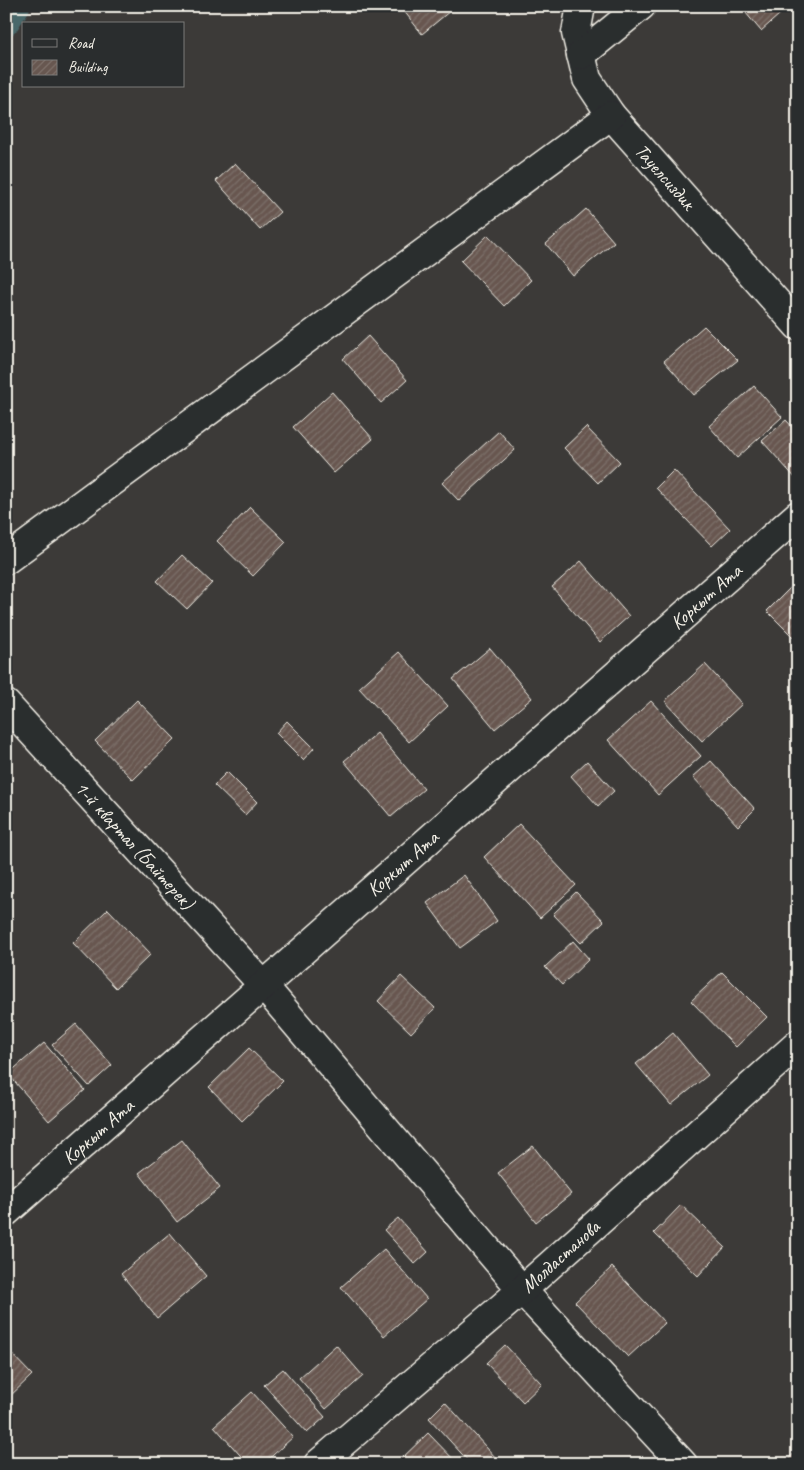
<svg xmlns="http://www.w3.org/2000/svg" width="804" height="1470" font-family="Caveat,sans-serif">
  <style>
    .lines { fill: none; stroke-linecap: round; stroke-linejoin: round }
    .canal { stroke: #49676a; stroke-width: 26 }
    .building { fill: url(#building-hatch); stroke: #f4f1e8 }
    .minor-casing { stroke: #f4f1e8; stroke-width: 31 }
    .minor { stroke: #2a2d2e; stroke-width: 28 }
    .labels { text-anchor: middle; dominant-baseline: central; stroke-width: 5; stroke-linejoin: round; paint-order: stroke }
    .street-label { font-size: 20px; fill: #f4f1e8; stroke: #2a2d2e }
  </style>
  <defs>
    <pattern id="building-hatch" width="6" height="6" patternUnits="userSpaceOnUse" patternTransform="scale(1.25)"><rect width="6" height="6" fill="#675750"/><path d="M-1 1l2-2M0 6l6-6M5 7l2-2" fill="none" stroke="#7d7069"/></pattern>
  </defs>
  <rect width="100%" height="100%" fill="#3c3a38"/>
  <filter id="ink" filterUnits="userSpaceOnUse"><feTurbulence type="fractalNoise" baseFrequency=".02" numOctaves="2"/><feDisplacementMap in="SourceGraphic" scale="10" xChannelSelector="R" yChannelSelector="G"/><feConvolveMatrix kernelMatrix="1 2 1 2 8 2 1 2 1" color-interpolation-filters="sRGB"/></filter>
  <g filter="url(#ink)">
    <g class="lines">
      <!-- canal -->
      <path class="canal" d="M 6,23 L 17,6"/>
    </g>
    <!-- building -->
    <g class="building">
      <path d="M 400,6 L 456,6 L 422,34 Z"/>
      <path d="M 740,6 L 789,6 L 761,31 Z"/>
      <path d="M 235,163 L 280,212 L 260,230 L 216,181 Z"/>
      <path d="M 586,209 L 614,242 L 573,276 L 546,244 Z"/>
      <path d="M 488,235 L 531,280 L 504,306 L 461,261 Z"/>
      <path d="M 704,326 L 738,360 L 694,395 L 664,361 Z"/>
      <path d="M 368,336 L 407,380 L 381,403 L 343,359 Z"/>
      <path d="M 754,386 L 782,417 L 737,458 L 709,426 Z"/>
      <path d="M 332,392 L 373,439 L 334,473 L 293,427 Z"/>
      <path d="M 786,420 L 798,433 L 798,481 L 762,441 Z"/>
      <path d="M 586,427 L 620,462 L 598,483 L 564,448 Z"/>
      <path d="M 499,431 L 515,450 L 459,501 L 442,483 Z"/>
      <path d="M 674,470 L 730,529 L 712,546 L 656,488 Z"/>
      <path d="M 250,507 L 286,542 L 253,576 L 217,541 Z"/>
      <path d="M 182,555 L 212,583 L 187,609 L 157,581 Z"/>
      <path d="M 581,561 L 629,616 L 600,642 L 552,587 Z"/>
      <path d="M 798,580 L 798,642 L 767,611 Z"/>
      <path d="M 490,648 L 532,698 L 495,729 L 453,679 Z"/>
      <path d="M 399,652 L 448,706 L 409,742 L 359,688 Z"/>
      <path d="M 705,664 L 742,704 L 702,741 L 665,701 Z"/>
      <path d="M 137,700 L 175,739 L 133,780 L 95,741 Z"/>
      <path d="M 651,701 L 701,756 L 658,795 L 608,740 Z"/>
      <path d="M 287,721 L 314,748 L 303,760 L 276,733 Z"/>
      <path d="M 377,733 L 424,789 L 391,817 L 344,761 Z"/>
      <path d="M 587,761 L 614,791 L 598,806 L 571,776 Z"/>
      <path d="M 711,761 L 755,809 L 738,826 L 693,777 Z"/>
      <path d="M 227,772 L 257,802 L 245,815 L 214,785 Z"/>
      <path d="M 519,824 L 576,885 L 540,918 L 484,857 Z"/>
      <path d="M 464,875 L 497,921 L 460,948 L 427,903 Z"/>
      <path d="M 576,892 L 604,921 L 581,943 L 553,914 Z"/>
      <path d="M 108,909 L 151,954 L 116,988 L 73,943 Z"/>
      <path d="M 573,941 L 589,959 L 562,985 L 545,967 Z"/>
      <path d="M 722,972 L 767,1017 L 736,1047 L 691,1001 Z"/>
      <path d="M 401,976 L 435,1008 L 411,1033 L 378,1001 Z"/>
      <path d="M 76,1024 L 112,1065 L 89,1086 L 52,1045 Z"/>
      <path d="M 673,1033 L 708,1075 L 671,1105 L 636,1064 Z"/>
      <path d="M 44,1043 L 85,1090 L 49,1121 L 8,1074 Z"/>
      <path d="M 249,1048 L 283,1081 L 242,1121 L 209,1087 Z"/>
      <path d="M 182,1140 L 220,1188 L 177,1222 L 139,1173 Z"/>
      <path d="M 533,1146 L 571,1194 L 536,1222 L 498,1173 Z"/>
      <path d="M 681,1205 L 725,1247 L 698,1276 L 654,1233 Z"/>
      <path d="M 398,1218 L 428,1252 L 415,1264 L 384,1230 Z"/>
      <path d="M 170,1233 L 206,1276 L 157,1318 L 121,1274 Z"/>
      <path d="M 384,1249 L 427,1299 L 384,1336 L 341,1287 Z"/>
      <path d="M 612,1267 L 665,1323 L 628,1357 L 575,1302 Z"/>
      <path d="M 336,1345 L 363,1376 L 326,1409 L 299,1378 Z"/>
      <path d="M 505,1345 L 542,1384 L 523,1402 L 486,1363 Z"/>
      <path d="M 6,1348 L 32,1375 L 6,1400 Z"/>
      <path d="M 283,1369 L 325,1417 L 307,1433 L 264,1385 Z"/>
      <path d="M 252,1392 L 293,1437 L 263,1464 L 248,1464 L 214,1426 Z"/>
      <path d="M 445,1402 L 496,1458 L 490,1464 L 471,1464 L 429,1418 Z"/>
      <path d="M 428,1433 L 458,1464 L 396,1464 Z"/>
      <path d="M 798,1449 L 798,1464 L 784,1464 Z"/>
    </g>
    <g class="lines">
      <defs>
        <g id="minor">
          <path id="s1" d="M 581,6 L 576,33 L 587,79 L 611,115 L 798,326"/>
          <path d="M 581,55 L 641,6"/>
          <path d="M 6,560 L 611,115"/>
          <path id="s2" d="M 6,704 L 263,985 L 522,1290 L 683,1464"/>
          <path id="s3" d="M 6,1212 L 798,515"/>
          <path id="s4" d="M 318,1464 L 522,1290 L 798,1044"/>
        </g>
      </defs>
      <!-- minor casing -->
      <use href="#minor" class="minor-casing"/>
      <!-- minor -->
      <use href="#minor" class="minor"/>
    </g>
  </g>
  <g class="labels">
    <!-- street labels -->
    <g class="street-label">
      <text stroke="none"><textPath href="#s1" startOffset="200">Тауелсиздик</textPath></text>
      <text stroke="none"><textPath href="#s3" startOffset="932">Коркыт Ата</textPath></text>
      <text stroke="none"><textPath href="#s2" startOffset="191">1-й квартал (Байтерек)</textPath></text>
      <text stroke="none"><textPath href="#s3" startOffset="528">Коркыт Ата</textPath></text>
      <text stroke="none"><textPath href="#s3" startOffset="122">Коркыт Ата</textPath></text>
      <text stroke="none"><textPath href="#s4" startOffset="319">Молдастанова</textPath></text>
    </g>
  </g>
  <!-- margin -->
  <rect width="804" height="1470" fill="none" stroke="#2a2d2e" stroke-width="25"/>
  <rect x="12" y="12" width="779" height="1445" fill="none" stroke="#f4f1e8" stroke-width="2" filter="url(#ink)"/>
  <!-- legend -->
  <rect x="22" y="22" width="162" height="65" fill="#2a2d2e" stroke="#7b7b78"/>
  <rect x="32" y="39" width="25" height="8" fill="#2a2d2e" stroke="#7b7b78"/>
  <text x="68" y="48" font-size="15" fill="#f4f1e8">Road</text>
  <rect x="32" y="60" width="25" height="15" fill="url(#building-hatch)" stroke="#7b7b78"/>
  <text x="68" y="72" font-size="15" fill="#f4f1e8">Building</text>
</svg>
